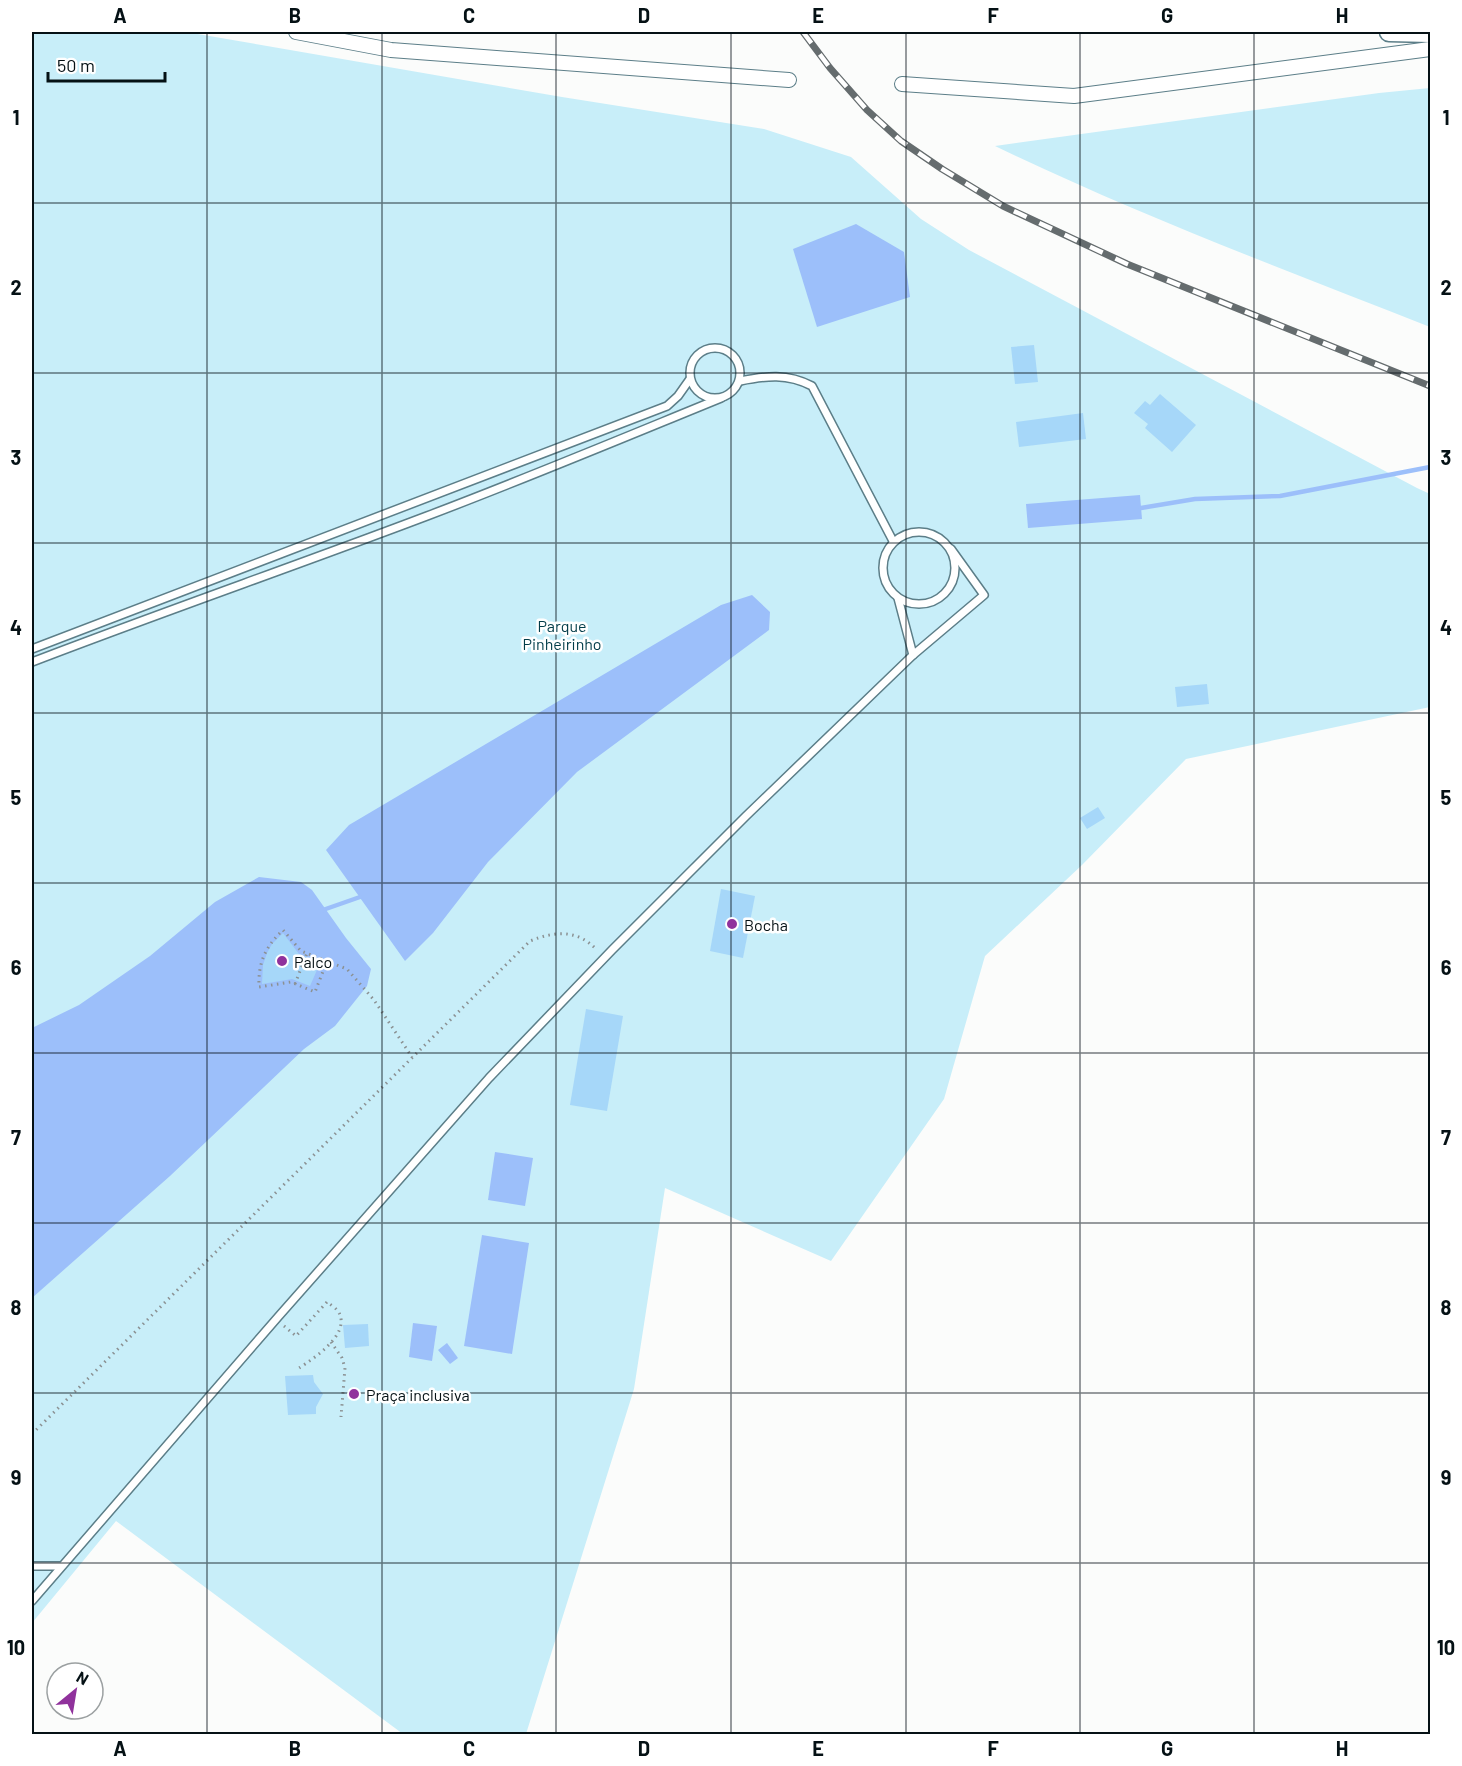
<svg xmlns="http://www.w3.org/2000/svg" width="1462" height="1766" font-family="Barlow,sans-serif">
  <style>
    .green { fill: #c8eef9 }
    .water { fill: #9cbffa }
    .lines { fill: none; stroke-linecap: round; stroke-linejoin: round }
    .stream { stroke: #9cbffa; stroke-width: 4.5 }
    .building { fill: #a6d7f9 }
    .lane-casing { stroke: #5c7e88; stroke-width: 10 }
    .street-casing { stroke: #5c7e88; stroke-width: 16 }
    .secondary-casing { stroke: #5c7e88; stroke-width: 21 }
    .path { stroke: #8b9193; stroke-width: 3; stroke-dasharray: 1.5 4.5; stroke-linecap: butt }
    .lane { stroke: #fff; stroke-width: 7 }
    .street { stroke: #fff; stroke-width: 14 }
    .secondary { stroke: #fff; stroke-width: 18 }
    .rail-casing { stroke: #656c6e; stroke-width: 7 }
    .rail { stroke: #fff; stroke-width: 4.5; stroke-dasharray: 14; stroke-linecap: butt }
    .grid { fill: none; stroke: #051115; stroke-width: 1.5; stroke-opacity: 0.55 }
    .poi-dot { fill: #90329c; stroke: #fff; stroke-width: 2 }
    .labels { text-anchor: middle; dominant-baseline: central; stroke-width: 5; stroke-linejoin: round; paint-order: stroke }
    .park-label { font-size: 16px; fill: #023c49; stroke: #fff }
    .poi-label { font-size: 16px; fill: #051115; stroke: #fff; text-anchor: start }
    .neatline { fill: none; stroke: #051115; stroke-width: 2 }
    .grid-label { font-size: 20px; text-anchor: middle; font-weight: bold; fill: #051115 }
  </style>
  <rect width="100%" height="100%" fill="#fbfcfb"/>
  <!-- green -->
  <g class="green">
    <path d="M 32,32 L 186,32 L 562,97 L 764,129 L 851,157 L 921,219 L 969,250 L 1417,488 L 1430,494 L 1430,707 L 1186,759 L 1082,865 L 985,956 L 944,1099 L 831,1261 L 665,1188 L 634,1389 L 526,1734 L 403,1734 L 116,1521 L 32,1623 Z"/>
    <path d="M 1430,88 L 1430,327 C 1285,270 1136,214 995,146 L 1379,93 Z"/>
  </g>
  <!-- water -->
  <g class="water">
    <path d="M 856,224 L 904,252 L 910,297 L 817,327 L 793,249 Z"/>
    <path d="M 1140,495 L 1142,519 L 1028,528 L 1026,504 Z"/>
    <path d="M 752,595 L 770,612 L 769,630 L 577,772 L 488,862 L 433,933 L 405,961 L 326,850 L 349,825 L 721,605 Z"/>
    <path d="M 259,877 L 301,882 L 312,890 L 346,938 L 371,969 L 367,986 L 335,1026 L 304,1049 L 170,1176 L 32,1298 L 32,1028 L 79,1005 L 150,956 L 215,902 Z"/>
    <path d="M 495,1152 L 533,1158 L 525,1206 L 488,1200 Z"/>
    <path d="M 482,1235 L 529,1243 L 512,1354 L 464,1346 Z"/>
    <path d="M 413,1323 L 437,1326 L 432,1361 L 409,1357 Z"/>
    <path d="M 447,1343 L 458,1358 L 450,1364 L 438,1350 Z"/>
  </g>
  <g class="lines">
    <!-- stream -->
    <g class="stream">
      <path d="M 1141,508 L 1195,499 L 1280,496 L 1430,467"/>
      <path d="M 320,911 L 360,897"/>
    </g>
  </g>
  <!-- building -->
  <g class="building">
    <path d="M 1034,345 L 1038,382 L 1015,384 L 1011,347 Z"/>
    <path d="M 1160,394 L 1196,425 L 1172,452 L 1145,428 L 1148,424 L 1134,413 L 1145,401 L 1150,405 Z"/>
    <path d="M 1083,413 L 1086,439 L 1019,447 L 1016,422 Z"/>
    <path d="M 1207,684 L 1209,704 L 1177,707 L 1175,687 Z"/>
    <path d="M 1098,807 L 1105,818 L 1087,829 L 1080,818 Z"/>
    <path d="M 721,889 L 755,896 L 743,958 L 710,951 Z"/>
    <path d="M 283,933 L 299,954 L 320,963 L 310,986 L 292,979 L 262,984 L 263,965 L 267,953 L 272,944 Z"/>
    <path d="M 586,1009 L 623,1016 L 607,1111 L 570,1105 Z"/>
    <path d="M 368,1324 L 369,1346 L 345,1348 L 343,1325 Z"/>
    <path d="M 313,1375 L 314,1382 L 323,1394 L 316,1407 L 316,1414 L 288,1415 L 285,1376 Z"/>
  </g>
  <g class="lines">
    <defs>
      <g id="lane">
        <circle cx="715" cy="373" r="25"/>
        <path d="M 740,381 C 766,376 787,373 812,386 L 893,541"/>
        <circle cx="919" cy="568" r="36"/>
        <path d="M 898,598 L 913,655"/>
        <path d="M 32,649 L 667,406 L 678,396 L 690,379"/>
        <path d="M 32,662 C 162,612 295,566 427,516 C 525,479 623,438 721,398"/>
        <path d="M 32,1566 L 60,1566"/>
        <path d="M 32,1601 L 278,1317 L 489,1078 L 612,950 L 746,816 L 913,655 L 984,595 L 951,549"/>
      </g>
      <g id="street">
        <path d="M 296,32 L 391,50 L 789,80"/>
        <path d="M 902,84 L 1074,96 L 1430,49"/>
      </g>
      <path id="secondary" d="M 1389,32 L 1430,33"/>
    </defs>
    <!-- lane casing -->
    <use href="#lane" class="lane-casing"/>
    <!-- street casing -->
    <use href="#street" class="street-casing"/>
    <!-- secondary casing -->
    <use href="#secondary" class="secondary-casing"/>
    <!-- path -->
    <g class="path">
      <path d="M 327,961 L 315,992 L 291,982 L 259,987 C 258,963 265,947 283,930 L 301,951 L 347,969 L 374,1000 L 412,1057"/>
      <path d="M 295,984 L 307,953"/>
      <path d="M 284,1326 L 296,1336 L 327,1302 C 331,1305 338,1309 340,1315 C 348,1336 313,1359 299,1368"/>
      <path d="M 331,1342 L 342,1358 L 345,1368 L 341,1417"/>
      <path d="M 32,1434 L 530,941 C 555,931 577,929 597,950"/>
    </g>
    <!-- lane -->
    <use href="#lane" class="lane"/>
    <!-- street -->
    <use href="#street" class="street"/>
    <!-- secondary -->
    <use href="#secondary" class="secondary"/>
    <defs>
      <path id="rail" d="M 803,32 L 830,68 L 867,110 L 901,141 L 942,169 L 1003,206 L 1127,264 L 1430,386"/>
    </defs>
    <!-- rail casing -->
    <use href="#rail" class="rail-casing"/>
    <!-- rail -->
    <use href="#rail" class="rail"/>
  </g>
  <!-- grid -->
  <path class="grid" d="M 207,32 L 207,1734M 382,32 L 382,1734M 556,32 L 556,1734M 731,32 L 731,1734M 906,32 L 906,1734M 1080,32 L 1080,1734M 1254,32 L 1254,1734M 32,203 L 1430,203M 32,373 L 1430,373M 32,543 L 1430,543M 32,713 L 1430,713M 32,883 L 1430,883M 32,1053 L 1430,1053M 32,1223 L 1430,1223M 32,1393 L 1430,1393M 32,1563 L 1430,1563"/>
  <!-- markers -->
  <g class="poi-dot">
    <circle cx="732" cy="924" r="6"/>
    <circle cx="282" cy="961" r="6"/>
    <circle cx="354" cy="1394" r="6"/>
  </g>
  <g class="labels">
    <!-- park labels -->
    <g class="park-label">
      <text x="562" y="625">Parque<tspan x="562" dy="18">Pinheirinho</tspan></text>
    </g>
    <!-- poi labels -->
    <g class="poi-label">
      <text x="744" y="924">Bocha</text>
      <text x="294" y="961">Palco</text>
      <text x="366" y="1394">Praça inclusiva</text>
    </g>
  </g>
  <!-- border -->
  <rect width="1462" height="1766" fill="none" stroke="#ffffff" stroke-width="66"/>
  <!-- north arrow -->
  <g transform="translate(75 1691) rotate(30)"><circle r="28" fill="#ffffff" stroke="#9ba0a1" stroke-width="1.5"/>
  <path d="M0-4.5L10 22L0 15L-10 22Z" fill="#90329c"/>
  <text y="-9" font-size="16" font-weight="bold" text-anchor="middle" fill="#051115">N</text>
  </g>
  <!-- scale -->
  <path d="M48 72v9h117v-9" fill="none" stroke="#051115" stroke-width="3"/>
  <text x="57" y="72" font-size="18" fill="#051115" stroke="#ffffff" stroke-width="4.5" paint-order="stroke">50 m</text>
  <rect x="33" y="33" width="1396" height="1700" class="neatline"/>
  <g class="grid-label">
    <text x="120" y="23">A</text>
    <text x="295" y="23">B</text>
    <text x="469" y="23">C</text>
    <text x="644" y="23">D</text>
    <text x="818" y="23">E</text>
    <text x="993" y="23">F</text>
    <text x="1167" y="23">G</text>
    <text x="1342" y="23">H</text>
    <text x="16" y="125">1</text>
    <text x="1446" y="125">1</text>
    <text x="16" y="295">2</text>
    <text x="1446" y="295">2</text>
    <text x="16" y="465">3</text>
    <text x="1446" y="465">3</text>
    <text x="16" y="635">4</text>
    <text x="1446" y="635">4</text>
    <text x="16" y="805">5</text>
    <text x="1446" y="805">5</text>
    <text x="16" y="975">6</text>
    <text x="1446" y="975">6</text>
    <text x="16" y="1145">7</text>
    <text x="1446" y="1145">7</text>
    <text x="16" y="1315">8</text>
    <text x="1446" y="1315">8</text>
    <text x="16" y="1485">9</text>
    <text x="1446" y="1485">9</text>
    <text x="16" y="1655">10</text>
    <text x="1446" y="1655">10</text>
    <text x="120" y="1756">A</text>
    <text x="295" y="1756">B</text>
    <text x="469" y="1756">C</text>
    <text x="644" y="1756">D</text>
    <text x="818" y="1756">E</text>
    <text x="993" y="1756">F</text>
    <text x="1167" y="1756">G</text>
    <text x="1342" y="1756">H</text>
  </g>
</svg>
